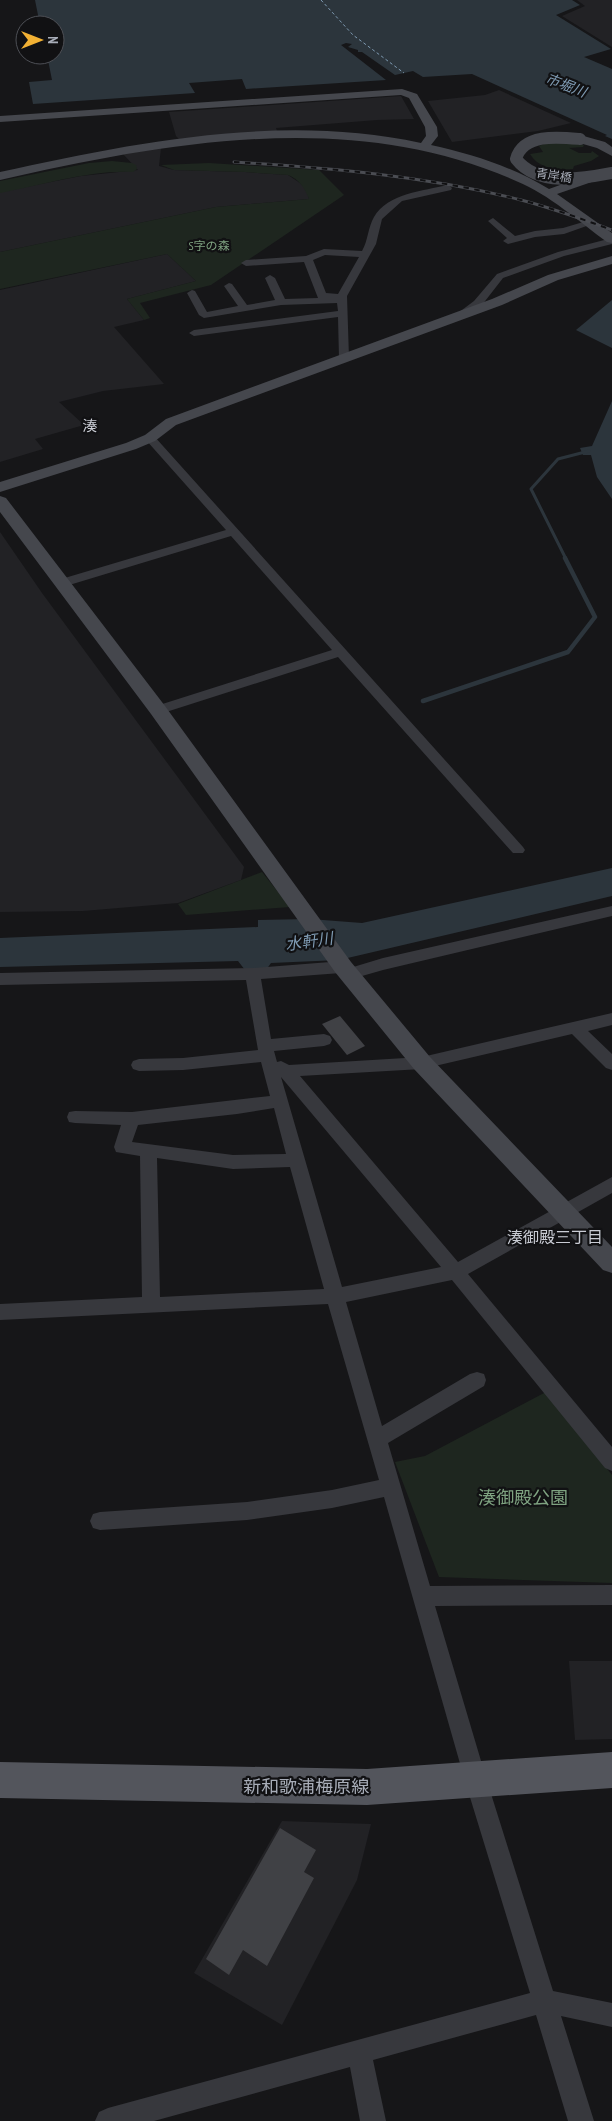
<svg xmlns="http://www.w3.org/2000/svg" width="612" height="2121" font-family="'PT Sans Narrow','Noto Sans JP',sans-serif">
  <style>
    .built { fill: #222225 }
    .green { fill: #1e261f }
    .water { fill: #2c353c }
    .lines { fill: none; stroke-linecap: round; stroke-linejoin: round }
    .stream-far1 { stroke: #2c353c; stroke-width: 3 }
    .stream { stroke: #2c353c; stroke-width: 4.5 }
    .ferry { stroke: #7f9bb3; stroke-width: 1; stroke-dasharray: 3 2.5; stroke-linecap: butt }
    .building { fill: #404145 }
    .street { fill: #37383d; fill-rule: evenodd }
    .secondary { fill: #45474d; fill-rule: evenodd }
    .primary { fill: #53555c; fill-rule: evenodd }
    .rail-casing { stroke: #4a4c52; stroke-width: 3 }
    .rail { stroke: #111113; stroke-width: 2; stroke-dasharray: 5.5; stroke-linecap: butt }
    .secondary-bridge { stroke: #45474d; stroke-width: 12 }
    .labels { text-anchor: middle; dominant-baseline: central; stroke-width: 4.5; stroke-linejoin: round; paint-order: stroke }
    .far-street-label { font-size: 12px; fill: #a8adb8; stroke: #111113 }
    .far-park-label { font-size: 12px; fill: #7fa381; stroke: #111113 }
    .far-water-label { font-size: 14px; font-style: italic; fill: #7f9bb3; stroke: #111113 }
    .far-quarter-label { font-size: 15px; fill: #c9ccd4; stroke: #111113 }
    .water-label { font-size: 16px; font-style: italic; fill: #7f9bb3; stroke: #111113 }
    .neighbourhood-label { font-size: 16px; fill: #c9ccd4; stroke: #111113 }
    .near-park-label { font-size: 18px; fill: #7fa381; stroke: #111113 }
    .near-street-label { font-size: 18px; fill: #a8adb8; stroke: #111113 }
  </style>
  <rect width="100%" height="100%" fill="#161618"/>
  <!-- built -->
  <g class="built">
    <path d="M 577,0 L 612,0 L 612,47 L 562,16 L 585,6 Z"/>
    <path d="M 499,90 L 571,123 L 538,131 L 452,142 L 428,101 L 485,95 Z"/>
    <path d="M 401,96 L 414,119 L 377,120 L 276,128 L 277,131 L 179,139 L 176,136 L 169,112 Z"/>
    <path d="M 161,148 L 159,166 L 174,170 L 245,172 L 288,175 L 306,187 L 309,199 L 216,207 L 0,252 L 0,192 L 81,176 L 138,170 L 123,154 Z"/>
    <path d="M 167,254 L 196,281 L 127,299 L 144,320 L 114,327 L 164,384 L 103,391 L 59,402 L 84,425 L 35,439 L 43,449 L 0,462 L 0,290 Z"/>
    <path d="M 0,532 L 42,593 L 244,867 L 241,880 L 178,903 L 83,911 L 0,912 Z"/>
    <path d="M 569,1661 L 612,1661 L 612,1739 L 575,1740 Z"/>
    <path d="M 282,1821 L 371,1824 L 357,1880 L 282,2025 L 194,1973 Z"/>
  </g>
  <!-- green -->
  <g class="green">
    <path d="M 549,142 L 570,142 L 584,145 L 583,147 L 569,148 L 579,153 L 591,153 L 592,151 L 599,156 L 591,161 L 574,166 L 573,169 C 556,170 539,169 530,154 L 543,152 L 539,146 Z"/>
    <path d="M 112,161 L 132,163 L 136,165 L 137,169 L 133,172 C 89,170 43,185 0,193 L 0,181 L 89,163 Z"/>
    <path d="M 209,163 L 319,170 L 344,195 L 211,285 L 140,303 L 150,318 L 144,320 L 127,299 L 196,281 L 167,254 L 0,289 L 0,252 L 216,207 L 309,199 C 305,188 299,179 288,175 L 245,172 L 174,170 L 161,165 Z"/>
    <path d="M 262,872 L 290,907 L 186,915 L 178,904 Z"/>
    <path d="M 546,1392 L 612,1475 L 612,1583 L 439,1577 L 395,1462 L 425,1456 Z"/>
  </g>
  <!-- water -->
  <g class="water">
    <path d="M 35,0 L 572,0 L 580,5 L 556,15 L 611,49 L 584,57 L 612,69 L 612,139 L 605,136 L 607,135 L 472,74 L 423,77 L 413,71 L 395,75 L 362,52 L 358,52 L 358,50 L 348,47 L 352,44 L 346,43 L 341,45 L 386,80 L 246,89 L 242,79 L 189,83 L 195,93 L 33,104 L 29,82 L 52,80 L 47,55 L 55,55 L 55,25 L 40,25 Z"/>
    <path d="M 612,300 L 612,348 L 576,330 Z"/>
    <path d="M 612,401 L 612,499 L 597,477 L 591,455 L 583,455 L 580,448 L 592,446 Z"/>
    <path d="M 612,868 L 612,896 L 339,960 L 271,963 L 266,970 L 245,970 L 238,961 L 0,967 L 0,938 L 258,927 L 258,920 L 310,919 L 362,923 Z"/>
  </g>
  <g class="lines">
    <!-- stream-far1 -->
    <path class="stream-far1" d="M 566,559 L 531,489 L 558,459 L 589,451"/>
    <!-- stream -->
    <path class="stream" d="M 423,701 L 568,652 L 595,617 L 565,558"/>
    <!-- ferry -->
    <path class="ferry" d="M 321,0 L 353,35 L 404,73"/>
  </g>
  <!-- building -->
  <g class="building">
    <path d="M 340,1016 L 365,1046 L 347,1055 L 322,1024 Z"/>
    <path d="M 280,1828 L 316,1850 L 304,1872 L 314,1878 L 267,1966 L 243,1950 L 229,1975 L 206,1959 Z"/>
  </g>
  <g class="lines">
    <!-- street -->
    <g class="street">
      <path d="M 448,185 L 452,188 L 451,190 L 402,201 L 382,219 L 376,244 L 347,296 L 349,358 L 348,360 L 344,361 L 339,358 L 338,317 L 194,336 L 189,333 L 194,330 L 338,311 L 337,303 L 281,305 L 204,318 L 199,315 L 187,293 L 192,290 L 195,291 L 207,312 L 238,306 L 224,286 L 229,283 L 232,284 L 247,305 L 275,300 L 265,278 L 270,275 L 275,278 L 285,299 L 318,298 L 304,262 L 246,266 L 241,263 L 246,260 L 306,256 L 324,249 L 362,251 C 368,241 368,227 374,217 C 388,193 423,191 448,185 ZM 325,255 L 359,257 L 338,294 L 326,293 L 313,260 Z"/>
      <path d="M 493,218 L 515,236 L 535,231 L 563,228 L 590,220 L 595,223 L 564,234 L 535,237 L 508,244 L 503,241 L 507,238 L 488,221 Z"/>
      <path d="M 612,238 L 612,244 L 564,256 L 503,278 L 482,305 L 463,318 L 459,319 L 454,316 L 474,301 L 497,274 L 558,252 Z"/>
      <path d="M 150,435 L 154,436 L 523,847 L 525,850 L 523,853 L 513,853 L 338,657 L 163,713 L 153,713 L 151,710 L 153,707 L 332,650 L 231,536 L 66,586 L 58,586 L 56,583 L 58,580 L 226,530 L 146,440 L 144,438 L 146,436 Z"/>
      <path d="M 612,906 L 612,916 L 383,970 L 348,980 L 343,978 L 341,973 L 261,979 L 271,1039 L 324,1034 L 330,1036 L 332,1040 L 330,1044 L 324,1046 L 274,1051 L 277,1062 L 281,1061 L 289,1065 L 422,1057 L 612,1013 L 612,1025 L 588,1031 L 612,1054 L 612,1070 L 606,1068 L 572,1034 L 422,1069 L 300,1076 L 458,1262 L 612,1177 L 612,1193 L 468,1274 L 612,1447 L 612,1471 L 605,1468 L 452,1280 L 346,1302 L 382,1426 L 470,1374 L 477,1372 L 484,1374 L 486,1380 L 484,1386 L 388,1443 L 430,1586 L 612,1585 L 612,1605 L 435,1606 L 487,1781 L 553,1991 L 612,2003 L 612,2027 L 561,2016 L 594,2121 L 568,2121 L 536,2015 L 373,2060 L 386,2121 L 360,2121 L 350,2067 L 154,2121 L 95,2121 L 99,2112 L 108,2108 L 530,1993 L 465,1781 L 384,1497 L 332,1508 L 247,1520 L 100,1530 L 93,1528 L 90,1521 L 93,1514 L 100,1512 L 247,1502 L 332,1490 L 379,1480 L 328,1304 L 0,1320 L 0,1304 L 142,1297 L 140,1156 L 116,1152 L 114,1147 L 121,1125 L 75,1123 L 69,1122 L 67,1117 L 69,1112 L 75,1111 L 132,1112 L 270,1096 L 261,1062 L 183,1070 L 139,1071 L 133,1069 L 131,1065 L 133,1061 L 139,1059 L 183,1058 L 258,1050 L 246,980 L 0,985 L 0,973 L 253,968 L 343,961 L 348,963 L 350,968 L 383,958 ZM 281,1077 L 441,1267 L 342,1287 ZM 274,1108 L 286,1154 L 233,1155 L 132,1142 L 138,1125 L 237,1114 ZM 157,1158 L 233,1169 L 290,1167 L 324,1289 L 160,1297 Z"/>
    </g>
    <!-- secondary -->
    <g class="secondary">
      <path d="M 402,89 L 417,94 L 437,127 L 438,136 L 431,145 C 472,154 513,167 549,189 L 601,170 L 609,170 L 611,173 L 609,176 L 557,194 L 612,233 L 612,243 L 607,242 C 578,221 550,195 516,181 C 353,108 168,142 0,180 L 0,172 C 136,142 282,113 421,143 L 426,136 L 425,127 L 409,98 L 401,95 L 0,122 L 0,116 Z"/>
      <path d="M 580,135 L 605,142 L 612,147 L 612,156 L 597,148 L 576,142 L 574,139 Z"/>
      <path d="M 612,256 L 612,264 L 558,280 L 502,305 L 176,425 L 155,441 L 136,449 L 0,492 L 0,482 L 126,443 L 145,435 L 166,419 L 492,299 L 548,275 Z"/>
      <path d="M 0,496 L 6,498 L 165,706 L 351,962 L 430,1057 L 612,1247 L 612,1273 L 603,1270 L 414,1069 L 335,972 L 151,714 L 0,512 Z"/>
    </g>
    <!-- primary -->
    <path class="primary" d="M 612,1752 L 612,1788 L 367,1805 L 0,1798 L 0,1762 L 367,1769 Z"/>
    <defs>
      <path id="rail" d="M 234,162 C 330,168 427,176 521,200 C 552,208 582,219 612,230"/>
    </defs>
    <!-- rail casing -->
    <use href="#rail" class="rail-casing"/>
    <!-- rail -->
    <use href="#rail" class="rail"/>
    <!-- secondary-bridge -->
    <path class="secondary-bridge" d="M 580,139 C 559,137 523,133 516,159 C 538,187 581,179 612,173"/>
  </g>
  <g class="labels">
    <!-- far-street labels -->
    <g class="far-street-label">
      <text transform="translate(554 175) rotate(9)">青岸橋</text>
    </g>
    <!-- far-park labels -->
    <g class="far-park-label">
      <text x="209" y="245">S字の森</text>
    </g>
    <!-- far-water labels -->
    <g class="far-water-label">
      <text transform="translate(566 85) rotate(21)">市堀川</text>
    </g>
    <!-- far-quarter labels -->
    <g class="far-quarter-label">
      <text x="90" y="425">湊</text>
    </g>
    <!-- water labels -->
    <g class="water-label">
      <text transform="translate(309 941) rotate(-8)">水軒川</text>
    </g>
    <!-- neighbourhood labels -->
    <g class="neighbourhood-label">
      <text x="555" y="1237">湊御殿三丁目</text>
    </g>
    <!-- near-park labels -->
    <g class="near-park-label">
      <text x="523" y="1497">湊御殿公園</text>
    </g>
    <!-- near-street labels -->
    <g class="near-street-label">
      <text x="306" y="1786">新和歌浦梅原線</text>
    </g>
  </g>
  <!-- north arrow -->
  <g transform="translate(40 40) rotate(90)"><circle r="24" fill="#111113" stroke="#4d4f55"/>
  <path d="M0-4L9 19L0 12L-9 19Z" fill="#f2b134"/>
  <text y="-8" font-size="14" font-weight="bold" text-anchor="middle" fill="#a8adb8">N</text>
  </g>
</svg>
